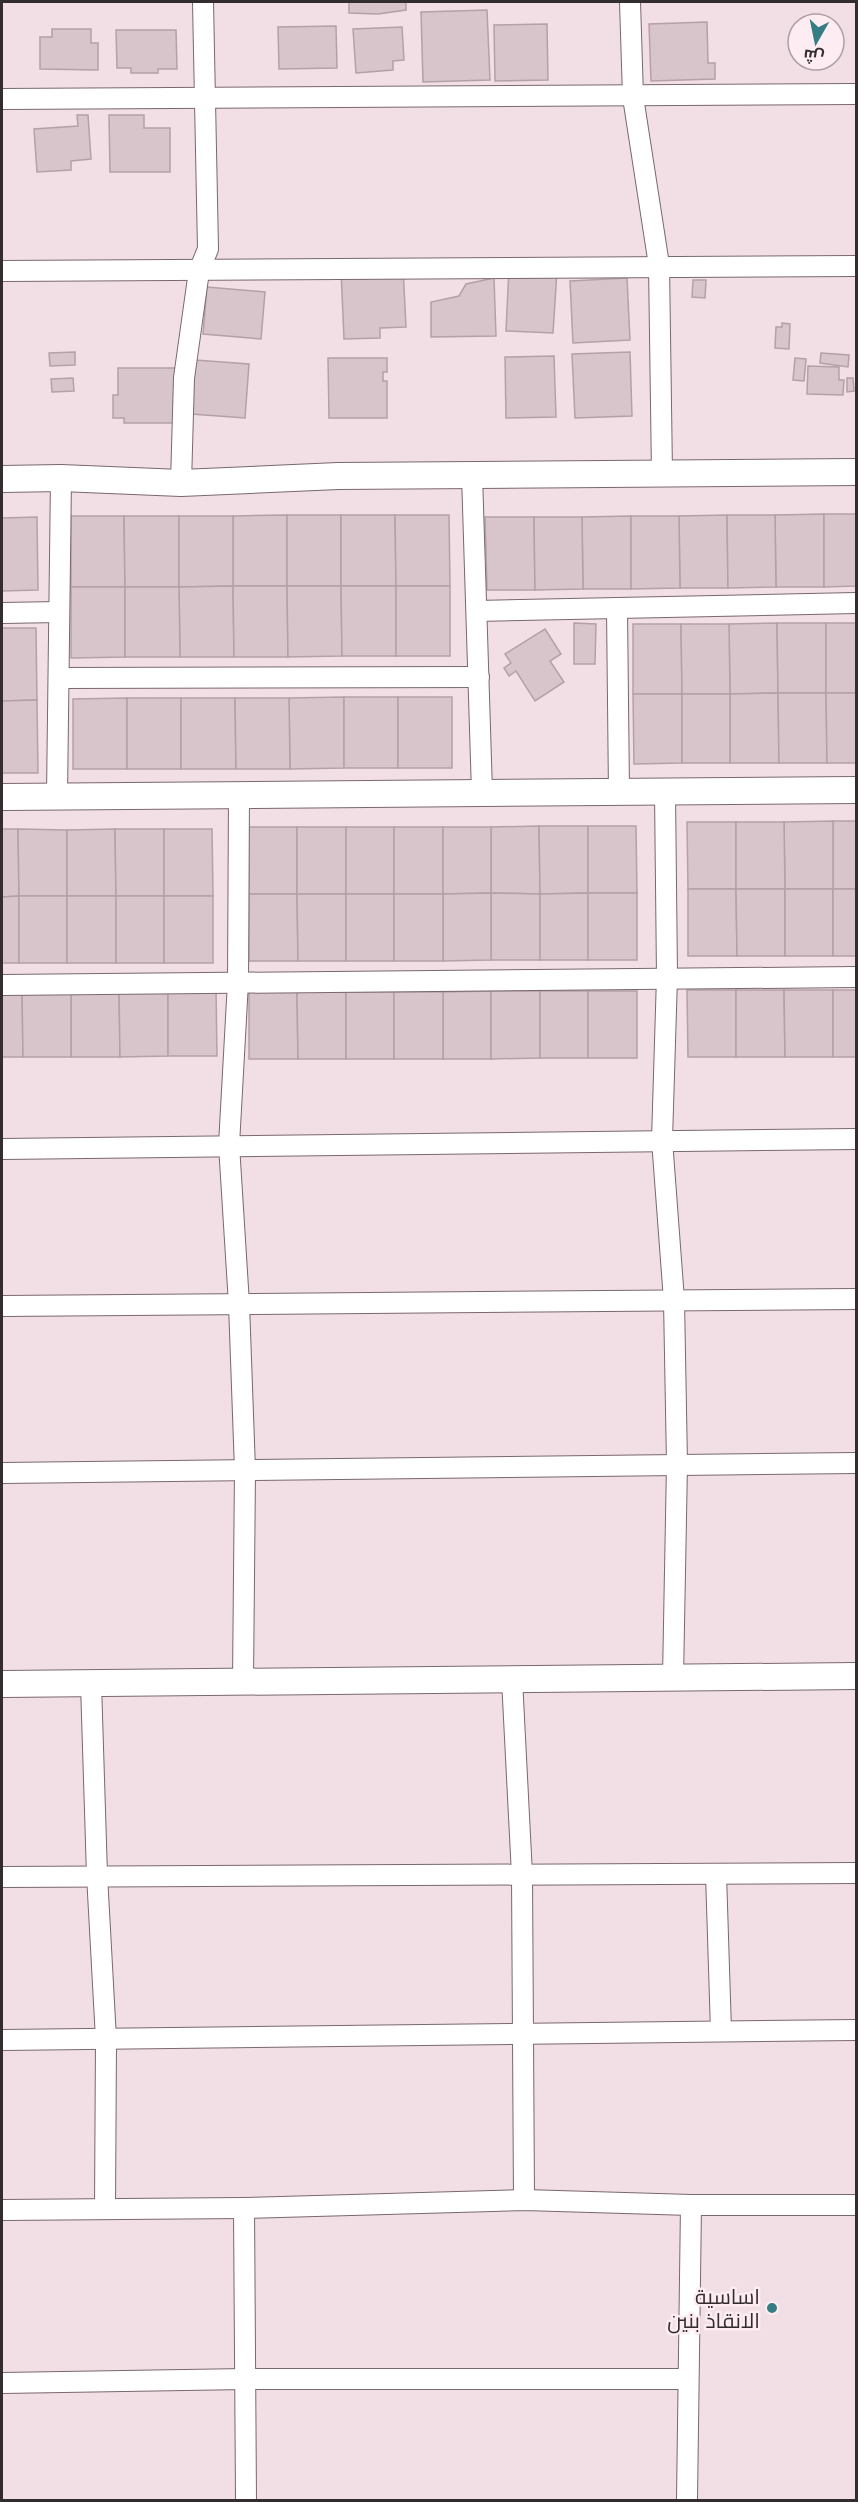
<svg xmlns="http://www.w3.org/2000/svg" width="858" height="2502" font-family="Lora,Cairo,serif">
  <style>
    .building { fill: #d8c4cb; stroke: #b4a0a7; stroke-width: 1.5 }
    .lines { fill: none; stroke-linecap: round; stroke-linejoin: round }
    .minor-casing { stroke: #7a686f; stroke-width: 22 }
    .tertiary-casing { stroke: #7a686f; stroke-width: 28 }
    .minor { stroke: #fff; stroke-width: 20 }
    .tertiary { stroke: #fff; stroke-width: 26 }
    .poi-dot { fill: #357d84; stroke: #fdecf2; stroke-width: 2 }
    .labels { text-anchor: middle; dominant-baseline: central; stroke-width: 5; stroke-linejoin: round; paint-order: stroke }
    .poi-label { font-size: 21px; fill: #342d2f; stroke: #fdecf2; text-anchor: end }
  </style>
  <rect width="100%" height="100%" fill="#f2dee5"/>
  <!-- building -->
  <g class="building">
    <path d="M 349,2 L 406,2 L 406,10 L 378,14 L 349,13 Z"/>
    <path d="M 487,10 L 490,80 L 423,82 L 421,12 Z"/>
    <path d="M 707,22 L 708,63 L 715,63 L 715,79 L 651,81 L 649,24 Z"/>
    <path d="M 547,24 L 548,80 L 495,81 L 494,25 Z"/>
    <path d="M 336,26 L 337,68 L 279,69 L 278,27 Z"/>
    <path d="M 402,27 L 404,60 L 393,61 L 393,70 L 356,73 L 353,29 Z"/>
    <path d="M 52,29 L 91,29 L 91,43 L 98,43 L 98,70 L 40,69 L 40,37 L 52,37 Z"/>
    <path d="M 116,30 L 176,30 L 177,69 L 158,69 L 158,73 L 131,73 L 131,68 L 117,68 Z"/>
    <path d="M 77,115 L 88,115 L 91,159 L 71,161 L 71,170 L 37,172 L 34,129 L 78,126 Z"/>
    <path d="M 109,115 L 144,115 L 144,128 L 170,128 L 170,172 L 110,172 Z"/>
    <path d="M 403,267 L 406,327 L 380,328 L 380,338 L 344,339 L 341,270 Z"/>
    <path d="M 509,268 L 557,271 L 553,333 L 506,331 Z"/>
    <path d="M 494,278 L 496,336 L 431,337 L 431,302 L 459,296 L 466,284 Z"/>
    <path d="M 627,278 L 630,340 L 573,343 L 570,281 Z"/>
    <path d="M 693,280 L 706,280 L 705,298 L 692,297 Z"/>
    <path d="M 207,287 L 265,292 L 261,339 L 203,334 Z"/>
    <path d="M 782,323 L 790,324 L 789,349 L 775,348 L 776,327 L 782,327 Z"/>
    <path d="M 75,352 L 75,365 L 50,366 L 49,353 Z"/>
    <path d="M 630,352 L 632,416 L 575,418 L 572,354 Z"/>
    <path d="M 821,353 L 849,355 L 848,367 L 820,363 Z"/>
    <path d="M 554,356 L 556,417 L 506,418 L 505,357 Z"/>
    <path d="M 328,358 L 387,358 L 387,372 L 383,372 L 383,381 L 387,381 L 387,418 L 329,418 Z"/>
    <path d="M 795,358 L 806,359 L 804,381 L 793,380 Z"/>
    <path d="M 195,360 L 249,364 L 245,418 L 191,414 Z"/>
    <path d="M 808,366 L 839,367 L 839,380 L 844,380 L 843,395 L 807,394 Z"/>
    <path d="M 118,368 L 176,368 L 176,423 L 124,423 L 124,418 L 113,418 L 113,395 L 118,395 Z"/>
    <path d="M 73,378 L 74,391 L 52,392 L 51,379 Z"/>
    <path d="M 847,378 L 853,378 L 854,391 L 847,392 Z"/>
    <path d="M 824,514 L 824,587 L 776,587 L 775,515 Z"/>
    <path d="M 824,514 L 856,514 L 856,586 L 824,587 Z"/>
    <path d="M 287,515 L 287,586 L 233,586 L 233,516 Z"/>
    <rect x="287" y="515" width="54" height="71"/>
    <path d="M 341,515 L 395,515 L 396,586 L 341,586 Z"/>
    <path d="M 395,515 L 449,515 L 450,586 L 396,586 Z"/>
    <path d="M 727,515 L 728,588 L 680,588 L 679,516 Z"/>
    <path d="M 727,515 L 775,515 L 776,587 L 728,588 Z"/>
    <path d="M 71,516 L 124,516 L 125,587 L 71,587 Z"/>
    <path d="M 124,516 L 179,516 L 179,587 L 125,587 Z"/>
    <path d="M 179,516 L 233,516 L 233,586 L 179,587 Z"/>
    <path d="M 631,516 L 631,589 L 583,589 L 582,517 Z"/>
    <path d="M 631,516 L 679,516 L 680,588 L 631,589 Z"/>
    <path d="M 37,517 L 38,590 L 2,591 L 2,518 Z"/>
    <path d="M 485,517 L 534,517 L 535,590 L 487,590 Z"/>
    <path d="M 534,517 L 582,517 L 583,589 L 535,590 Z"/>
    <path d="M 233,586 L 234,657 L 180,657 L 179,587 Z"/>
    <path d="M 233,586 L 287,586 L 288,657 L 234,657 Z"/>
    <path d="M 287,586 L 341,586 L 342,656 L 288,657 Z"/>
    <path d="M 341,586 L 396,586 L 396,656 L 342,656 Z"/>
    <rect x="396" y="586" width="54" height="70"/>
    <path d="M 71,587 L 125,587 L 125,657 L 71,658 Z"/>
    <path d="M 125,587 L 179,587 L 180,657 L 125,657 Z"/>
    <path d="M 574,623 L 596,624 L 595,664 L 574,664 Z"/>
    <path d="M 777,623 L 778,693 L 730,694 L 729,624 Z"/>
    <path d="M 777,623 L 826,623 L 826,693 L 778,693 Z"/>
    <rect x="826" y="623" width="30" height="70"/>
    <path d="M 633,624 L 681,624 L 682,694 L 633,694 Z"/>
    <path d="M 681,624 L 729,624 L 730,694 L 682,694 Z"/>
    <path d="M 2,628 L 36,628 L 37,700 L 2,701 Z"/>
    <path d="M 545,629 L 561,654 L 550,661 L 564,682 L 535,701 L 516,671 L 509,676 L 504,668 L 511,663 L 505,654 Z"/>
    <path d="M 778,693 L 779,763 L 730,763 L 730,694 Z"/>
    <path d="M 778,693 L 826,693 L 827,763 L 779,763 Z"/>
    <path d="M 826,693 L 856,693 L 856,763 L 827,763 Z"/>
    <path d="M 633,694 L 682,694 L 682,763 L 634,764 Z"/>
    <rect x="682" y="694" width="48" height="69"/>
    <path d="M 344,697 L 344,768 L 290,769 L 289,698 Z"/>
    <rect x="344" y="697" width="54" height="71"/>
    <rect x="398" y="697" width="54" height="71"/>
    <path d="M 127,698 L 127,769 L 73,769 L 73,699 Z"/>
    <rect x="127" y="698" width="54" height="71"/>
    <path d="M 181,698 L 235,698 L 236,769 L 181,769 Z"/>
    <path d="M 235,698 L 289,698 L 290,769 L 236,769 Z"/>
    <path d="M 37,700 L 38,773 L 2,773 L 2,701 Z"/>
    <rect x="833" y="821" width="23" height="68"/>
    <path d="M 833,821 L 833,889 L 785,889 L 784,822 Z"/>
    <path d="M 687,822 L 736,822 L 736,889 L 688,889 Z"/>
    <path d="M 736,822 L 784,822 L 785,889 L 736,889 Z"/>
    <path d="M 539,826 L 540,894 L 491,893 L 491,827 Z"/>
    <path d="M 539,826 L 588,826 L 588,893 L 540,894 Z"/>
    <path d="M 588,826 L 636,826 L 637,893 L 588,893 Z"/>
    <rect x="249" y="827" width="48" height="67"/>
    <rect x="297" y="827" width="49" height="67"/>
    <rect x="346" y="827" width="48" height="67"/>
    <rect x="394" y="827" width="49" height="67"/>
    <path d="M 443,827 L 491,827 L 491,893 L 443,894 Z"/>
    <path d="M 2,829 L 18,829 L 19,896 L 2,897 Z"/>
    <path d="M 18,829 L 67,830 L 67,896 L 19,896 Z"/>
    <path d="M 115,829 L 116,896 L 67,896 L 67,830 Z"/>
    <path d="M 115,829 L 164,829 L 164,896 L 116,896 Z"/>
    <path d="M 164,829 L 212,829 L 213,896 L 164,896 Z"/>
    <path d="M 688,889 L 736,889 L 737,956 L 688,956 Z"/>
    <path d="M 736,889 L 785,889 L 785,956 L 737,956 Z"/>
    <rect x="785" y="889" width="48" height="67"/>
    <rect x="833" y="889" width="23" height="67"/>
    <path d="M 491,893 L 540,894 L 540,960 L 491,960 Z"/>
    <path d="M 491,893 L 491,960 L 443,961 L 443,894 Z"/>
    <path d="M 588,893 L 588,960 L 540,960 L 540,894 Z"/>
    <rect x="588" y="893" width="49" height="67"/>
    <path d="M 249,894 L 297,894 L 298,961 L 249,961 Z"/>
    <path d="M 297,894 L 346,894 L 346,961 L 298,961 Z"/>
    <rect x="346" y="894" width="48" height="67"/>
    <rect x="394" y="894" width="49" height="67"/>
    <path d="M 19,896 L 19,963 L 2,963 L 2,897 Z"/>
    <rect x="19" y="896" width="48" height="67"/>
    <rect x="67" y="896" width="49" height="67"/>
    <rect x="116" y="896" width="48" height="67"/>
    <rect x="164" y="896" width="49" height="67"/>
    <path d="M 119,989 L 120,1057 L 71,1057 L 71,990 Z"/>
    <path d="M 119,989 L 168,989 L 168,1056 L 120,1057 Z"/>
    <path d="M 168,989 L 216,989 L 217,1056 L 168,1056 Z"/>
    <path d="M 2,990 L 22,990 L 23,1057 L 2,1057 Z"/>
    <path d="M 22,990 L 71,990 L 71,1057 L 23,1057 Z"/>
    <path d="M 687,990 L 736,990 L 736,1057 L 688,1057 Z"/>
    <path d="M 736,990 L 784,990 L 785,1057 L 736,1057 Z"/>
    <path d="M 784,990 L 833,990 L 833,1057 L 785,1057 Z"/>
    <rect x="833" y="990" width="23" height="67"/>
    <path d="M 491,991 L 491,1059 L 443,1059 L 443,992 Z"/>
    <path d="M 491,991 L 540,991 L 540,1058 L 491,1059 Z"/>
    <rect x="540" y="991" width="48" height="67"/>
    <rect x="588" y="991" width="49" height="67"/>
    <path d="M 249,992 L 297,992 L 298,1059 L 249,1059 Z"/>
    <path d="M 297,992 L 346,992 L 346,1059 L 298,1059 Z"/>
    <rect x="346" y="992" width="48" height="67"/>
    <rect x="394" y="992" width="49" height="67"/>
  </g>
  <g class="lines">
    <defs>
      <g id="minor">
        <path d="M 630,2 L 633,97 L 659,265 L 662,474"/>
        <path d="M 2,99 L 856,94"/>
        <path d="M 2,271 L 856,266"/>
        <path d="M 472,475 L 482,792"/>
        <path d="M 181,483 L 184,378 L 199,271 L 208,249 L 203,2"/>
        <path d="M 617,609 L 619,793"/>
        <path d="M 477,611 L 856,603"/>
        <path d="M 2,613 L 59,612"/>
        <path d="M 59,678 L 479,677"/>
        <path d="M 665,792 L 667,977 L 662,1140 L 674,1300 L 677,1464 L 673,1678"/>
        <path d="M 239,795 L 238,982 L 229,1145 L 239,1304 L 245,1470 L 243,1681"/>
        <path d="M 57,796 L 61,478"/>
        <path d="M 2,985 L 856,977"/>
        <path d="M 2,1149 L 856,1139"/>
        <path d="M 2,1306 L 856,1299"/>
        <path d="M 2,1473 L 856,1463"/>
        <path d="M 512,1679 L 522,1875 L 524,2200"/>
        <path d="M 91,1683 L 97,1875 L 106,2039 L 105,2208"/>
        <path d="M 716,1874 L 721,2031"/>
        <path d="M 2,1877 L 856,1873"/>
        <path d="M 2,2040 L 856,2030"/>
        <path d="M 244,2208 L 246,2500"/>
        <path d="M 2,2210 L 244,2208 L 524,2200 L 691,2205 L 856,2205"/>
        <path d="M 2,2383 L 245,2379 L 688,2379"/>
        <path d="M 687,2500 L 691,2205"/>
      </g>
      <g id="tertiary">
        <path d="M 2,479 L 61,478 L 181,483 L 338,476 L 856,472"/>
        <path d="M 2,797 L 856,790"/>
        <path d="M 2,1684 L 856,1676"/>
      </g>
    </defs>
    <!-- minor casing -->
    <use href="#minor" class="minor-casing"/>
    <!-- tertiary casing -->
    <use href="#tertiary" class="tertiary-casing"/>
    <!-- minor -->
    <use href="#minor" class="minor"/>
    <!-- tertiary -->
    <use href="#tertiary" class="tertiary"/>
  </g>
  <!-- markers -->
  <circle class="poi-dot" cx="772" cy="2308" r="6"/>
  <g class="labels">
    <!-- poi labels -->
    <g class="poi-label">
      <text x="760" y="2296">اساسية<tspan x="760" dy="24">الانقاذ بنين</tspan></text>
    </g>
  </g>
  <!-- border -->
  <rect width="858" height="2502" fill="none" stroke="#342d2f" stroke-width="6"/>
  <!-- north arrow -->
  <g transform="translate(816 42) rotate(189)"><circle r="28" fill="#fdecf2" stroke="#ada0a4" stroke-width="1.5"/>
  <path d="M0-4.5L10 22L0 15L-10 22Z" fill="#357d84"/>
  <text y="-9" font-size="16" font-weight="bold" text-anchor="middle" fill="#342d2f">ش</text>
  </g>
</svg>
